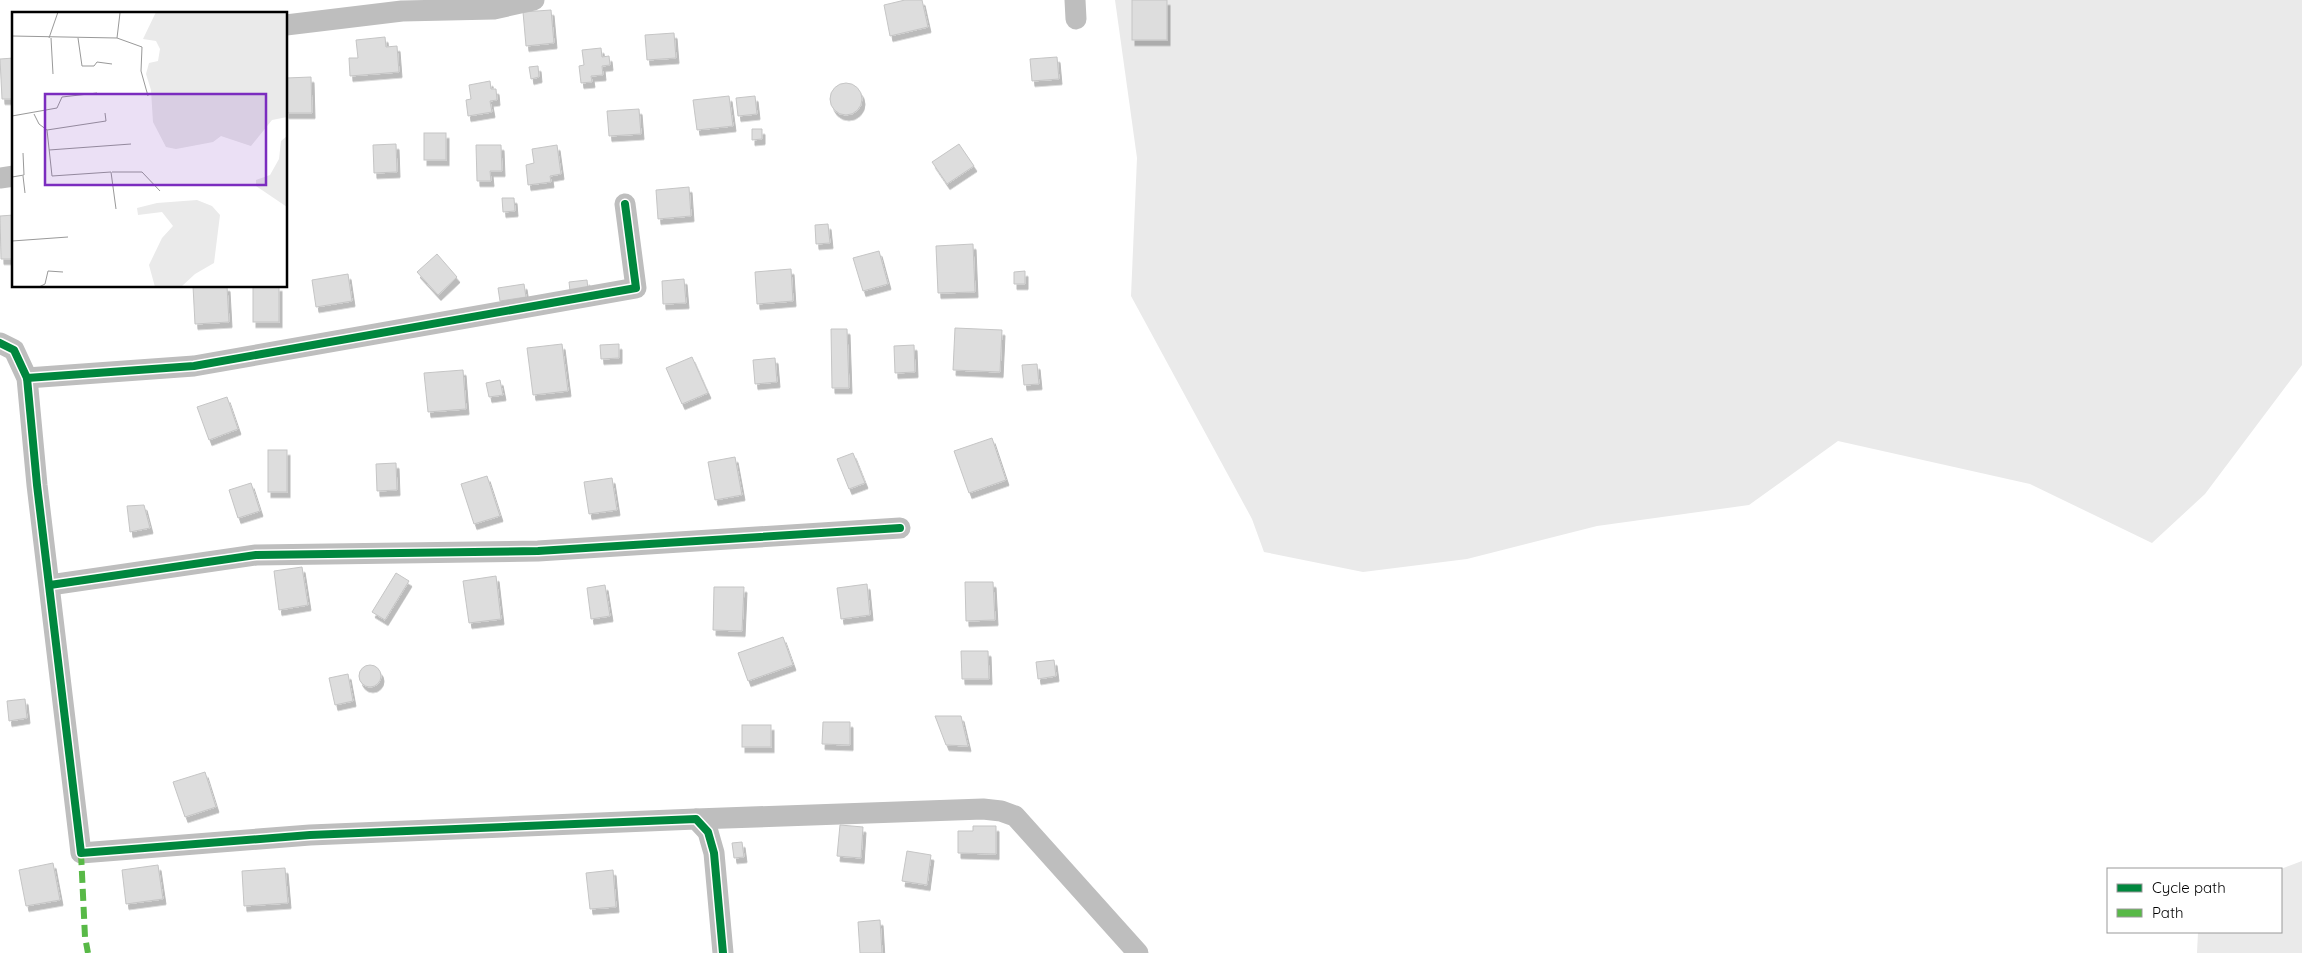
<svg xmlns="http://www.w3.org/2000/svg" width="2302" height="953" font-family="Quicksand,sans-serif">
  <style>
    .green { fill: #eaeaea }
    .building { fill: #ddd; stroke: #c5c5c5; filter: url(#shadow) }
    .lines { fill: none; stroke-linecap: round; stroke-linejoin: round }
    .minor { stroke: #bebebe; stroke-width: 21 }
    .quiet { stroke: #58b947; stroke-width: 6; stroke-dasharray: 12 6; stroke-linecap: butt }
    .cycleway-casing { stroke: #fff; stroke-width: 11 }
    .cycleway { stroke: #00873e; stroke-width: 8 }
    .inset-road { fill: none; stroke: #999; stroke-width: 1 }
    .view { fill: #7b2cbf; fill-opacity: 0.15; stroke: #7b2cbf; stroke-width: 2.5 }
    .inset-edge { fill: none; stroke: #000; stroke-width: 2.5 }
  </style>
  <defs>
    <filter id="shadow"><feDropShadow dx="3" dy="5.5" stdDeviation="0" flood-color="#0004"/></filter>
  </defs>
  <rect width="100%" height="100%" fill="#fff"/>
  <!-- green -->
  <g class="green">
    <path d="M 1115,0 L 2302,0 L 2302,365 L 2205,494 L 2152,543 L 2030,484 L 1838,441 L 1749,505 L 1597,526 L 1467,559 L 1363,572 L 1264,552 L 1252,519 L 1131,296 L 1137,158 Z"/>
    <path d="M 2302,861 L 2302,953 L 2197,953 L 2198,932 L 2281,932 L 2281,869 Z"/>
  </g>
  <!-- building -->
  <g class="building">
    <path d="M 905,0 L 922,0 L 928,27 L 890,36 L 884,5 Z"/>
    <rect x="1132" y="0" width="35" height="40"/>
    <path d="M 551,10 L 554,43 L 526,46 L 523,12 Z"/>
    <path d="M 674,33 L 676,58 L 647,60 L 645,35 Z"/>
    <path d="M 385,37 L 386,47 L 397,46 L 399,72 L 350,76 L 349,58 L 358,58 L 356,40 Z"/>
    <path d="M 601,48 L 602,57 L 609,56 L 610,65 L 602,66 L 603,75 L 591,76 L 592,82 L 581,83 L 579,66 L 584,65 L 582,50 Z"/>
    <path d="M 1057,57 L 1059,79 L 1032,81 L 1030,59 Z"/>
    <path d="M 14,58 L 14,99 L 2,99 L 0,59 Z"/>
    <path d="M 538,66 L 539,77 L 531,79 L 529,67 Z"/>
    <path d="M 311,77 L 312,113 L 286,113 L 286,78 Z"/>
    <path d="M 490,81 L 491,89 L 496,89 L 497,100 L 490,101 L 492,112 L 468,116 L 466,100 L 471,99 L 469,85 Z"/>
    <circle cx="846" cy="99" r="16"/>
    <path d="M 729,96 L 733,126 L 697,130 L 693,100 Z"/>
    <path d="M 755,96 L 757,114 L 738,116 L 736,98 Z"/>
    <path d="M 639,109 L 641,134 L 609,136 L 607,111 Z"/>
    <path d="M 752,129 L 762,129 L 762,139 L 752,140 Z"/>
    <rect x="424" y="133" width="22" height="27"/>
    <path d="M 396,144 L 397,172 L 374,173 L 373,145 Z"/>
    <path d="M 959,144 L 974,166 L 947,184 L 932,162 Z"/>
    <path d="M 476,145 L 501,145 L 502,171 L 490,171 L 491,181 L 477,181 Z"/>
    <path d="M 557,145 L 561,174 L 550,176 L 551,182 L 528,185 L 526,165 L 534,163 L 532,149 Z"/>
    <path d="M 689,187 L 691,216 L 658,219 L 656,190 Z"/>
    <path d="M 502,198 L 514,198 L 515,211 L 503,212 Z"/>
    <path d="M 14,215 L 14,259 L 1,259 L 0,216 Z"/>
    <path d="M 828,224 L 830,243 L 816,244 L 815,225 Z"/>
    <path d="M 973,244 L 975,292 L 938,293 L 936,246 Z"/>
    <path d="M 879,251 L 888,284 L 863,291 L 853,258 Z"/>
    <path d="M 437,254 L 457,277 L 438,295 L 417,272 Z"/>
    <path d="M 791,269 L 793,301 L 757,304 L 755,272 Z"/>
    <path d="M 1025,271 L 1025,284 L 1014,284 L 1014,272 Z"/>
    <path d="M 348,274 L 352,301 L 316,307 L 312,280 Z"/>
    <path d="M 684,279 L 686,303 L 663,304 L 662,281 Z"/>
    <path d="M 587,280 L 588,289 L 570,291 L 569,282 Z"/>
    <path d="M 524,284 L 526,297 L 500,301 L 498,288 Z"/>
    <path d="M 193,286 L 227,286 L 229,322 L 195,324 Z"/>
    <rect x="253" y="286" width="26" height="36"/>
    <path d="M 955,328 L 1002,330 L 1000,372 L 953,370 Z"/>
    <path d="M 831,329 L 847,329 L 849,388 L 832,388 Z"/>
    <path d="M 562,344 L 568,391 L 533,395 L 527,348 Z"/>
    <path d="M 619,344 L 619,358 L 601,359 L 600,345 Z"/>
    <path d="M 914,345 L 915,372 L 895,373 L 894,346 Z"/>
    <path d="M 692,357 L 708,393 L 682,404 L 666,368 Z"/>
    <path d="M 775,358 L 777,382 L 755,384 L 753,360 Z"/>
    <path d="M 1037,364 L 1039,384 L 1024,385 L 1022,365 Z"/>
    <path d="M 463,370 L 466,409 L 428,412 L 424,373 Z"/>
    <path d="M 500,380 L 503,395 L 489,397 L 486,383 Z"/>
    <path d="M 227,397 L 238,429 L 209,440 L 197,407 Z"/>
    <path d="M 992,438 L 1006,480 L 969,493 L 954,451 Z"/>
    <rect x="268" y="450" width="19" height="42"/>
    <path d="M 853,453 L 865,483 L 849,489 L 837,459 Z"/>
    <path d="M 735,457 L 742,495 L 715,500 L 708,462 Z"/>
    <path d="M 396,463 L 397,490 L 377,491 L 376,464 Z"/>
    <path d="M 487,476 L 500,516 L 474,524 L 461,484 Z"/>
    <path d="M 612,478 L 617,510 L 589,514 L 584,482 Z"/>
    <path d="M 251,483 L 260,511 L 238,518 L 229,490 Z"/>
    <path d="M 144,505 L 150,528 L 130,532 L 127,506 Z"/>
    <path d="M 302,567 L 308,605 L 279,610 L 274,571 Z"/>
    <path d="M 396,573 L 409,581 L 385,620 L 372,612 Z"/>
    <path d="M 496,576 L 501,619 L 469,623 L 463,581 Z"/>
    <path d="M 965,582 L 993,582 L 995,620 L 966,621 Z"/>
    <path d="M 867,584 L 870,615 L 841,619 L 837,588 Z"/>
    <path d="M 605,585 L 610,616 L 591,619 L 587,588 Z"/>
    <path d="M 714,587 L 744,587 L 742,631 L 713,630 Z"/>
    <path d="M 783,637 L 793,665 L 748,681 L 738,653 Z"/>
    <path d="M 961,651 L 988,651 L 989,679 L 962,679 Z"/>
    <path d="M 1054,660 L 1056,676 L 1038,679 L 1036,662 Z"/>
    <circle cx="370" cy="676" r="11"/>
    <path d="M 348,674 L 353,701 L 335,705 L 329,678 Z"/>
    <path d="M 25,699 L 27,718 L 9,721 L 7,701 Z"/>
    <path d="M 935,716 L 961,716 L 968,746 L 946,745 Z"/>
    <path d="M 823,722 L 850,722 L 850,745 L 822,744 Z"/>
    <rect x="742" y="725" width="29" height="22"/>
    <path d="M 205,772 L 216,807 L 185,817 L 173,782 Z"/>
    <path d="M 840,825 L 863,827 L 861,858 L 837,856 Z"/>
    <path d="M 973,826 L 996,826 L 996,854 L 958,853 L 958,831 L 973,831 Z"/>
    <path d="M 742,842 L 744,857 L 734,858 L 732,843 Z"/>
    <path d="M 907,851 L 931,855 L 927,885 L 902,881 Z"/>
    <path d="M 53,863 L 60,900 L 26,906 L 19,870 Z"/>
    <path d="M 158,865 L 163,899 L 126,904 L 122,870 Z"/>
    <path d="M 285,868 L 288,903 L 244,906 L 242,871 Z"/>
    <path d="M 613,870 L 616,907 L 590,909 L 586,873 Z"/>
    <path d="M 880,920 L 882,953 L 860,953 L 858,922 Z"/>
  </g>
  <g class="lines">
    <!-- minor -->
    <g class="minor">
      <path d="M 1075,0 L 1076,19"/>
      <path d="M 286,25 L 402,11 L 494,9 L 534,0"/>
      <path d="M 0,178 L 14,176"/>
      <path d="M 0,343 L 14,350 L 27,378 L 37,485 L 81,853 L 310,835 L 696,819 L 708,832 L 714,853 L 723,953"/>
      <path d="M 27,378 L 194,366 L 636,288 L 625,204"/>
      <path d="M 50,585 L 256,555 L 538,551 L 900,528"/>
      <path d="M 696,819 L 983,809 L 1001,811 L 1015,816 L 1138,953"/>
    </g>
    <!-- quiet -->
    <path class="quiet" d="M 81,853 L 85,937 L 88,953"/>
    <defs>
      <g id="cycleway">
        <path d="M 0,343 L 14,350 L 27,378 L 37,485 L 81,853 L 310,835 L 696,819 L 708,832 L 714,853 L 723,953"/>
        <path d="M 27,378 L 194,366 L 636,288 L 625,204"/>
        <path d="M 50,585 L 256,555 L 538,551 L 900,528"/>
      </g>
    </defs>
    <!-- cycleway casing -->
    <use href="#cycleway" class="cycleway-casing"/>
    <!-- cycleway -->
    <use href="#cycleway" class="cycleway"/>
  </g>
  <!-- overview -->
  <g transform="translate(12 12)">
    <rect width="275" height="275" fill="#fff"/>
    <path d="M 144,0 L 275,0 L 275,105 L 260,108 L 239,134 L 209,124 L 201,130 L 164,137 L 154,135 L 141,110 L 139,78 L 134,62 L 137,51 L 146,49 L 148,37 L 144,29 L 131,27 ZM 275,124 L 275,195 L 244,174 L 244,168 L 258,163 L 267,147 L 269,129 ZM 185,188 L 200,194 L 208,203 L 202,251 L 183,262 L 169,275 L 143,275 L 137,253 L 150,226 L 161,214 L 150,200 L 126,203 L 125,196 L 145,191 Z" fill="#eaeaea"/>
    <path class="inset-road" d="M 0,24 L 105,26 L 130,35 L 129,59 L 136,84M 37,26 L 46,0M 39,26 L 41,62M 66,26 L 70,54 L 82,54 L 85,50 L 100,52M 105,26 L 108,1M 22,102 L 27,112 L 35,118 L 40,164 L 99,160 L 104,197M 0,104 L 45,96 L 50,85 L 85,81M 35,118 L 94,109 L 93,101M 37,138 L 119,132M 100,160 L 130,160 L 148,179M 11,164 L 13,181M 0,165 L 12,163 L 11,141M 0,229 L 56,225M 27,275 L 33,272 L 36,259 L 51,260"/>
    <path class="view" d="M 33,82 L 254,82 L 254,173 L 33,173 Z"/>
    <rect width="275" height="275" class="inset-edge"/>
  </g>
  <!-- legend -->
  <rect x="2107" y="868" width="175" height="65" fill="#ffffff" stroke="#999999"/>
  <rect x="2117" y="884" width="25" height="8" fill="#00873e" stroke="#999999"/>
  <text x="2152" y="893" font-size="15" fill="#000000">Cycle path</text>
  <rect x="2117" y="909" width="25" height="8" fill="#58b947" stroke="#999999"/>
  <text x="2152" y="918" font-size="15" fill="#000000">Path</text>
</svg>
